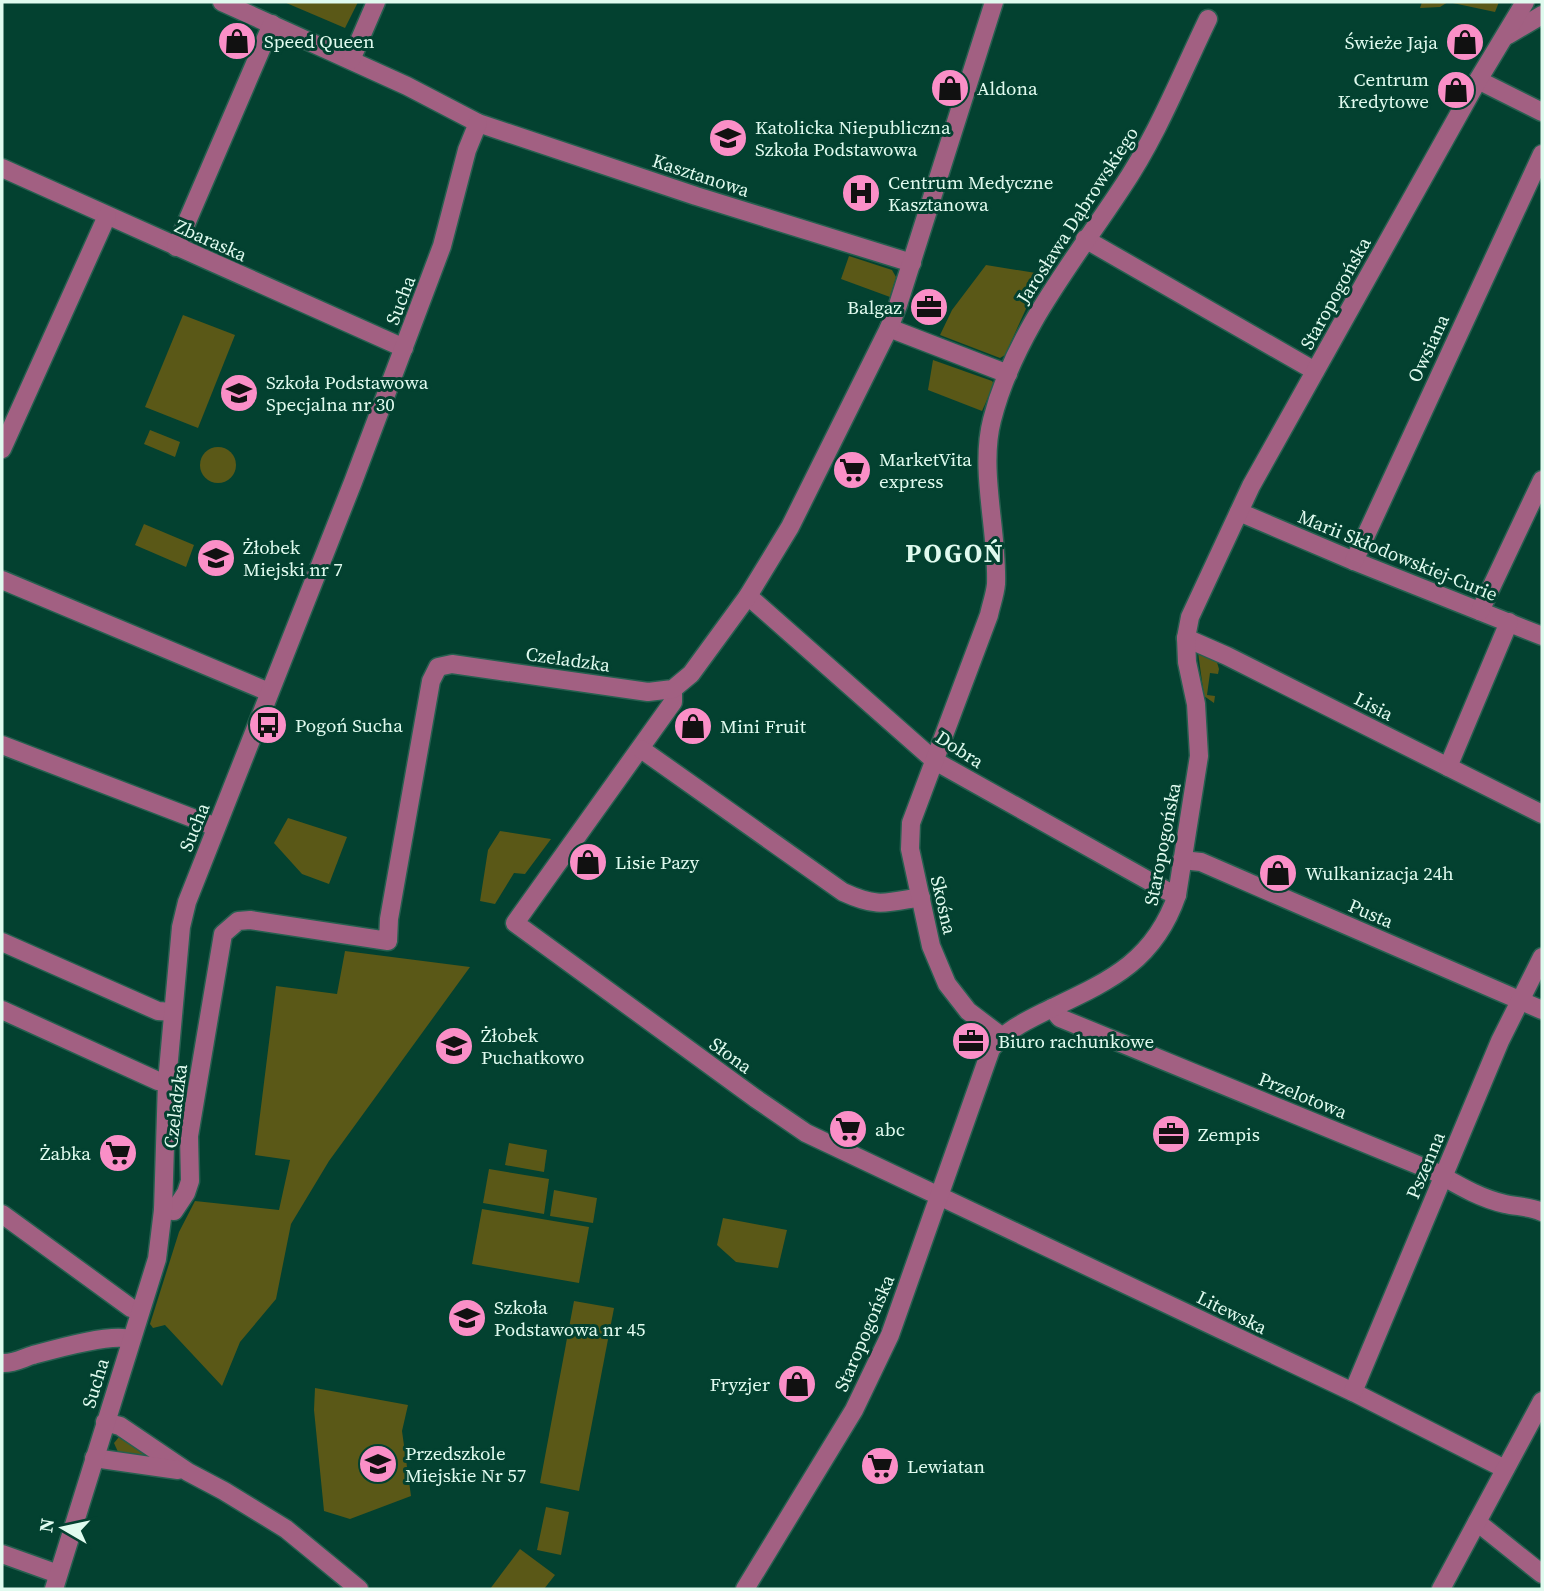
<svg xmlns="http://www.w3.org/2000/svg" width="1544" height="1591" font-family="'Source Serif 4',serif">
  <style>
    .green { fill: #5a5817 }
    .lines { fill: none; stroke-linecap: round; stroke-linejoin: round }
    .street-casing { stroke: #265f4f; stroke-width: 21 }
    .street { stroke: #a26082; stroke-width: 18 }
    .labels { text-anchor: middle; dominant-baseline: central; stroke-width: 6; stroke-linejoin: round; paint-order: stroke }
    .poi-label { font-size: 19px; fill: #e0fbef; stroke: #034130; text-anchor: start }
    .street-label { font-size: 19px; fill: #e0fbef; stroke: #034130 }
    .district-label { font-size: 26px; font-weight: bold; letter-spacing: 2px; fill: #e0fbef; stroke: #034130 }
  </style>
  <rect width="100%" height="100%" fill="#034130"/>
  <!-- green -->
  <g class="green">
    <path d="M 284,2 L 358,2 L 345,28 Z"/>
    <path d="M 1422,2 L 1499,2 L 1495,12 L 1448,2 L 1440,7 L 1420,8 Z"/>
    <path d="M 849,256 L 892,270 L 896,277 L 890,297 L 841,279 Z"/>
    <path d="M 986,265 L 1048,275 L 1030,300 L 1005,355 L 1000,358 L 940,335 L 952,310 Z"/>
    <path d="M 183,315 L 235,335 L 198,428 L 145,407 Z"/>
    <path d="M 933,360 L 992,381 L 994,384 L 982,411 L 928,390 Z"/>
    <path d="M 150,430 L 180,442 L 175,457 L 144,444 Z"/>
    <circle cx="218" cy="465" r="18"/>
    <path d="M 144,524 L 194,545 L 186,567 L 135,545 Z"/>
    <path d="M 1198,652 L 1216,659 L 1219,669 L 1218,674 L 1210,673 L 1207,695 L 1215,696 L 1214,703 L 1204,696 Z"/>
    <path d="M 288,818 L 347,837 L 329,884 L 302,874 L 274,843 Z"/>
    <path d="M 500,831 L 551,839 L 525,874 L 514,873 L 495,904 L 480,901 L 488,850 Z"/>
    <path d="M 345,951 L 470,967 L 329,1161 L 291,1224 L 276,1299 L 240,1342 L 222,1386 L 165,1325 L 153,1328 L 150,1324 L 179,1232 L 195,1201 L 279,1210 L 290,1160 L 255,1155 L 276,986 L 337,994 Z"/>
    <path d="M 509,1143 L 547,1150 L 544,1172 L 505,1165 Z"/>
    <path d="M 489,1169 L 549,1179 L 544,1214 L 483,1203 Z"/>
    <path d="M 554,1190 L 597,1198 L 593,1223 L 550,1216 Z"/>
    <path d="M 482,1209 L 589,1227 L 579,1283 L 472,1264 Z"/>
    <path d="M 723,1218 L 787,1230 L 778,1268 L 736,1262 L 717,1245 Z"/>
    <path d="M 574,1301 L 614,1308 L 579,1491 L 540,1483 Z"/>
    <path d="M 315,1388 L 408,1405 L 402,1431 L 411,1496 L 350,1519 L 324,1511 L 314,1410 Z"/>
    <path d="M 119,1437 L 150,1451 L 147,1458 L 118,1452 L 114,1443 Z"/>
    <path d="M 546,1507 L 569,1512 L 561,1555 L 537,1550 Z"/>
    <path d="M 520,1549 L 555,1575 L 544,1589 L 490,1589 Z"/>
  </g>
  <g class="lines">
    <defs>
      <g id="street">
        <path d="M 222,2 L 407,86 L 478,123 L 696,196 L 912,263"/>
        <path d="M 1508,35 L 1542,15"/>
        <path d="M 351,60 L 376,2"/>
        <path d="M 1478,80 L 1542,112"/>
        <path d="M 2,168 L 404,348"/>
        <path d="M 1085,239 L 1315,371"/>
        <path d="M 176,247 L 272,24"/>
        <path d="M 889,328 L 1008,374"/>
        <path d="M 2,449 L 107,216"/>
        <path d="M 1239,512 L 1354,561 L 1542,636"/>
        <path d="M 1354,561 L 1542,154"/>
        <path d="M 2,580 L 269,692"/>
        <path d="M 748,596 L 935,761 L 1167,891 L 1177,895"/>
        <path d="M 1480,611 L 1542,480"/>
        <path d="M 1186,638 L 1227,656 L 1542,814"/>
        <path d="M 673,689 L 673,702 L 515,923 L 755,1098 L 806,1133 L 1353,1392 L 1505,1469"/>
        <path d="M 2,745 L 216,827"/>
        <path d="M 641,749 L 843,892 C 878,908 885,903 921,897"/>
        <path d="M 1448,767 L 1509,622"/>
        <path d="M 1182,860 L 1201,862 L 1542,1010"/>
        <path d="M 2,942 L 158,1011 L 173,1012"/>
        <path d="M 1052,1008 L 1060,1018 L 1435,1172 C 1458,1185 1479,1198 1505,1204 C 1518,1207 1529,1206 1542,1212"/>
        <path d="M 2,1010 L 158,1081 L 167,1082"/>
        <path d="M 1001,1036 L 968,1011 L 947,984 L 931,946 L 910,849 L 911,823 L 989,615 C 991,605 995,595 996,584 C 998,532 979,470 992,420 C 1014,333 1073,262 1121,189 C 1157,136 1180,77 1208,19"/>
        <path d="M 163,1210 L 174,1211 L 186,1193 L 190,1181 L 189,1136 L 223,934 L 238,921 L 250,920 L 388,941 L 389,919 L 431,681 L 438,667 L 452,664 L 648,692 L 673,689 L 691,674 L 748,596 L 790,527 L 889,328 L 898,305 L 994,2"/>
        <path d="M 2,1214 L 131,1308 L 140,1311"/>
        <path d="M 2,1363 C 13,1364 23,1358 33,1355 C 55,1349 110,1333 130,1339"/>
        <path d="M 1353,1392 L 1500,1041 L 1542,957"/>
        <path d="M 105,1422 L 120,1426 L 188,1472 L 224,1491 L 286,1529 L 359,1589"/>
        <path d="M 94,1458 L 178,1470"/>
        <path d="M 1477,1522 L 1542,1574"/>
        <path d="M 2,1554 L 58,1574"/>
        <path d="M 54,1589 L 157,1259 L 163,1210 L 167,1082 L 181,927 L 187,902 L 353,482 L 442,246 L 467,150 L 478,123"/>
        <path d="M 745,1589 L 854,1410 L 890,1335 L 991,1049 C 1006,1030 1026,1021 1048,1010 C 1109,981 1154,962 1177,895 L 1199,756 L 1196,704 L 1187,662 L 1186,638 L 1190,617 L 1251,486 L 1478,80 L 1525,2"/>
        <path d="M 1441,1589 L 1542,1401"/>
      </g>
    </defs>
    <!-- street casing -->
    <use href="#street" class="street-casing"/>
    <!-- street -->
    <use href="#street" class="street"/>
  </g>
  <!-- icons -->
  <defs>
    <symbol id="shop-disc" viewBox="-11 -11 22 22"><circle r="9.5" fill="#fa8fc7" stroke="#034130"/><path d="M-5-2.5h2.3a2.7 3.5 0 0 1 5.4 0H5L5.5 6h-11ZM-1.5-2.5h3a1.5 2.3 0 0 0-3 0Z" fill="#111"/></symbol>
    <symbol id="school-disc" viewBox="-11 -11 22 22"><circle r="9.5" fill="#fa8fc7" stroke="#034130"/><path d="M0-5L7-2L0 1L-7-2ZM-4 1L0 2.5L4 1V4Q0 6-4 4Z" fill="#111"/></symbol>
    <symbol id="hospital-disc" viewBox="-11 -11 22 22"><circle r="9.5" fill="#fa8fc7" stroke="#034130"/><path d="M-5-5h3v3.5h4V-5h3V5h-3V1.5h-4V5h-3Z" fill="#111"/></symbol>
    <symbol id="office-disc" viewBox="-11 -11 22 22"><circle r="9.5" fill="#fa8fc7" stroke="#034130"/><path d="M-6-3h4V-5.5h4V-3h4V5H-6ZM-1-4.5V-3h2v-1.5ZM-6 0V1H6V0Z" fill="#111"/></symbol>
    <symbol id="supermarket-disc" viewBox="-11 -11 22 22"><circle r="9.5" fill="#fa8fc7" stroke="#034130"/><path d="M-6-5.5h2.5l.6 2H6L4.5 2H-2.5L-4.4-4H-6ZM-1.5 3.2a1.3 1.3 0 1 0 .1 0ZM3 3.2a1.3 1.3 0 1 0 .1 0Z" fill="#111"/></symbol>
    <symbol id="bus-disc" viewBox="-11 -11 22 22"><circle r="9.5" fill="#fa8fc7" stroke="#034130"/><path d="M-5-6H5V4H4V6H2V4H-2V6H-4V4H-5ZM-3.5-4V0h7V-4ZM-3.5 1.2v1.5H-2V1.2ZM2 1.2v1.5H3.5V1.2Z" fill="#111"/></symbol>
  </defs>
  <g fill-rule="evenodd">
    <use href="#shop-disc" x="215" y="19" width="44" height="44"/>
    <use href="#shop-disc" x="1443" y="20" width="44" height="44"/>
    <use href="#shop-disc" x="928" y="66" width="44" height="44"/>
    <use href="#shop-disc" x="1434" y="68" width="44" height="44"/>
    <use href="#school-disc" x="706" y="116" width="44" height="44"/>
    <use href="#hospital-disc" x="839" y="171" width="44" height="44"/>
    <use href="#office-disc" x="907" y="285" width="44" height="44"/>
    <use href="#school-disc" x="217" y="371" width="44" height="44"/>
    <use href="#supermarket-disc" x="830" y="448" width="44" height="44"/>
    <use href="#school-disc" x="194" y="536" width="44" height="44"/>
    <use href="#bus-disc" x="246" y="703" width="44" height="44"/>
    <use href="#shop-disc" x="671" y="704" width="44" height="44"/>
    <use href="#shop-disc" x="566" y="840" width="44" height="44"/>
    <use href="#shop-disc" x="1256" y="851" width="44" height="44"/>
    <use href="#office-disc" x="949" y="1019" width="44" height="44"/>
    <use href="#school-disc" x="432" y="1024" width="44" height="44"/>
    <use href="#supermarket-disc" x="826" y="1107" width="44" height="44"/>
    <use href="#office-disc" x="1149" y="1112" width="44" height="44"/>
    <use href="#supermarket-disc" x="96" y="1131" width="44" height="44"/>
    <use href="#school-disc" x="445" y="1296" width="44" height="44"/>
    <use href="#shop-disc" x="775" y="1362" width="44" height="44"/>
    <use href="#school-disc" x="356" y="1442" width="44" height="44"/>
    <use href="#supermarket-disc" x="858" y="1444" width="44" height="44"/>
  </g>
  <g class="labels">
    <!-- poi labels -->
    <g class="poi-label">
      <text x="264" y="41">Speed Queen</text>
      <text x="1438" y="42" text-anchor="end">Świeże Jaja</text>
      <text x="1429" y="79" text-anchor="end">Centrum<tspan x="1429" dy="22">Kredytowe</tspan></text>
      <text x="977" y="88">Aldona</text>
      <text x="755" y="127">Katolicka Niepubliczna<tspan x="755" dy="22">Szkoła Podstawowa</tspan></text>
      <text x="888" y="182">Centrum Medyczne<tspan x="888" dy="22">Kasztanowa</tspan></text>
      <text x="902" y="307" text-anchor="end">Balgaz</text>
      <text x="266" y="382">Szkoła Podstawowa<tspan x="266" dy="22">Specjalna nr 30</tspan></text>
      <text x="879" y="459">MarketVita<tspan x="879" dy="22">express</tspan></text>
      <text x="243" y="547">Żłobek<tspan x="243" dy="22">Miejski nr 7</tspan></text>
      <text x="295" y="725">Pogoń Sucha</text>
      <text x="720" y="726">Mini Fruit</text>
      <text x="615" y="862">Lisie Pazy</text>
      <text x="1305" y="873">Wulkanizacja 24h</text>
      <text x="481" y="1035">Żłobek<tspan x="481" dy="22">Puchatkowo</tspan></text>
      <text x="998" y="1041">Biuro rachunkowe</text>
      <text x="875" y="1129">abc</text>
      <text x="1198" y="1134">Zempis</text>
      <text x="91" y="1153" text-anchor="end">Żabka</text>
      <text x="494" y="1307">Szkoła<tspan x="494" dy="22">Podstawowa nr 45</tspan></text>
      <text x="770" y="1384" text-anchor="end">Fryzjer</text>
      <text x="405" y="1453">Przedszkole<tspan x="405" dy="22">Miejskie Nr 57</tspan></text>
      <text x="907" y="1466">Lewiatan</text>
    </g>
    <!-- street labels -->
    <g class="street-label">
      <text transform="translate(701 175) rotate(18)">Kasztanowa</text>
      <text transform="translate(1077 215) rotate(-57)">Jarosława Dąbrowskiego</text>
      <text transform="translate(211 240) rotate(24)">Zbaraska</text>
      <text transform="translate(1335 293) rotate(-61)">Staropogońska</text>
      <text transform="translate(400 300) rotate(-69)">Sucha</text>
      <text transform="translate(1428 348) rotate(-65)">Owsiana</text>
      <text transform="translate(1398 555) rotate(22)">Marii Skłodowskiej-Curie</text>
      <text transform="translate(568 659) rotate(8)">Czeladzka</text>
      <text transform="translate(1374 706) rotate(27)">Lisia</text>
      <text transform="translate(960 749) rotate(33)">Dobra</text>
      <text transform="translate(194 827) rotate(-68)">Sucha</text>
      <text transform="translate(1162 844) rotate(-79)">Staropogońska</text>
      <text transform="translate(944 905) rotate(77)">Skośna</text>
      <text transform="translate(1371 913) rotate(23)">Pusta</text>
      <text transform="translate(731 1055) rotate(36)">Słona</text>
      <text transform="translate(1303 1095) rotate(22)">Przelotowa</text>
      <text transform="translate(175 1106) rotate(-83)">Czeladzka</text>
      <text transform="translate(1425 1165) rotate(-67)">Pszenna</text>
      <text transform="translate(1232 1312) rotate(26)">Litewska</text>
      <text transform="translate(864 1333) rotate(-67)">Staropogońska</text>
      <text transform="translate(95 1383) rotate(-73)">Sucha</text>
    </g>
    <!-- district labels -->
    <g class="district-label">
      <text x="955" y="553">POGOŃ</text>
    </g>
  </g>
  <!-- border -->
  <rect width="1544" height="1591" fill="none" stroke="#e0fbef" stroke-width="7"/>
  <!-- north arrow -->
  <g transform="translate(63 1528) rotate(279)" stroke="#034130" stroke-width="5" paint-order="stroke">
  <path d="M0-5L12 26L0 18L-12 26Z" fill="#e0fbef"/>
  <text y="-10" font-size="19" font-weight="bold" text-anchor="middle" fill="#e0fbef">N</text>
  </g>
</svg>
